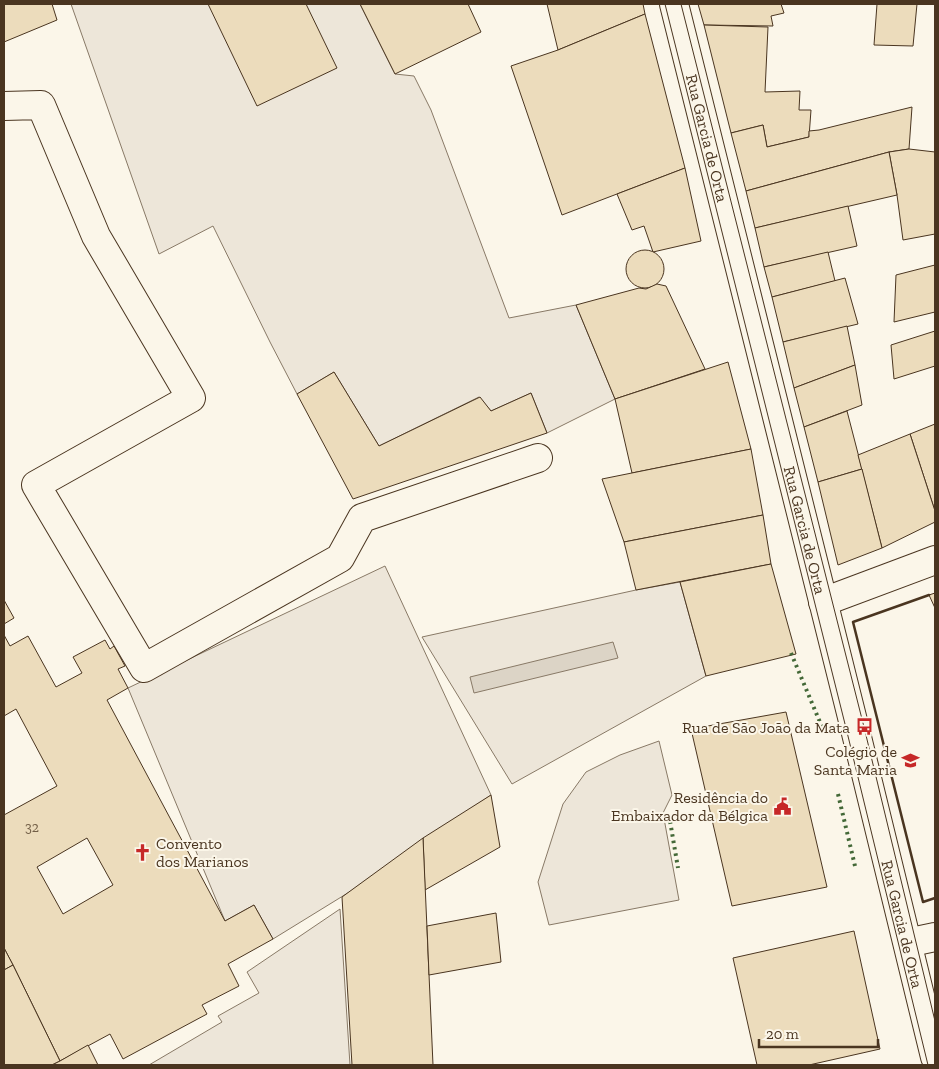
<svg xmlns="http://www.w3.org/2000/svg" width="939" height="1069" font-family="'Zilla Slab',serif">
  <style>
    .green { fill: #ede6d9; stroke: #887966 }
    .water { fill: #dcd4c6; stroke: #887966 }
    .building { fill: #ecdcbc; stroke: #4a3520; fill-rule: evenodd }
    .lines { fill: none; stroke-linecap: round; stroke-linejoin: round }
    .minor-casing { stroke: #4a3520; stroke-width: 30 }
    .minor { stroke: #fbf6e9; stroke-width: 28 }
    .tram { stroke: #4a3520; stroke-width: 1 }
    .hedge { stroke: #436837; stroke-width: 4; stroke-dasharray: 2.5 4; stroke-linecap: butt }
    .wall { stroke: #4a3520; stroke-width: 2.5 }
    .labels { text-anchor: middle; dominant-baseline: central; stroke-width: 4; stroke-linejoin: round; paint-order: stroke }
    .number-label { font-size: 14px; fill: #725f47 }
    .street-label { font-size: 16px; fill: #4a3520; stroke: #fbf6e9 }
    .poi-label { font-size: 16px; fill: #4a3520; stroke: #fbf6e9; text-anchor: end }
  </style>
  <rect width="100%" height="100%" fill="#fbf6e9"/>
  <!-- green -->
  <g class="green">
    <path d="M 71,4 L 360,4 L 395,74 L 414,76 L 431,110 L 509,318 L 576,305 L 615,399 L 547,433 L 531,393 L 491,411 L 479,397 L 379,446 L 334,372 L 297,394 L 270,342 L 213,226 L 159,254 Z"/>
    <path d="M 385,566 L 491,795 L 351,891 L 273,939 L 254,905 L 225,921 L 128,688 Z"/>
    <path d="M 680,582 L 706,676 L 512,784 L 422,637 L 636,590 Z"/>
    <path d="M 659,741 L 672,795 L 663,813 L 679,900 L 549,925 L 538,882 L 563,804 L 586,772 L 620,755 Z"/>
    <path d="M 340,909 L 350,1065 L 149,1065 L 222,1022 L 218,1016 L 259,993 L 247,972 Z"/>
  </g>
  <!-- water -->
  <path class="water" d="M 613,642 L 618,658 L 474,693 L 470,677 Z"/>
  <!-- building -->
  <g class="building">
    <path d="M 4,4 L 52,4 L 57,20 L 4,42 Z"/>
    <path d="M 208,4 L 306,4 L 337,68 L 257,106 Z"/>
    <path d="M 360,4 L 468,4 L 481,32 L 395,74 Z"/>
    <path d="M 547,4 L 643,4 L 645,14 L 558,50 Z"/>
    <path d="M 698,4 L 781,4 L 784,13 L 771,16 L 773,26 L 704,25 Z"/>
    <path d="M 877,4 L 917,4 L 913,46 L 874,45 Z"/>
    <path d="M 645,14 L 685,168 L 562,215 L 511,66 L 558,50 Z"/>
    <path d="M 704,25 L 768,27 L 765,92 L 800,91 L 799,110 L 811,110 L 809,137 L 767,147 L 763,125 L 731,133 Z"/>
    <path d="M 912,107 L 909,149 L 889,152 L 746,191 L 731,133 L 763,125 L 767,147 L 809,137 L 809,131 L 819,130 Z"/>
    <path d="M 909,149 L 935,152 L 935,234 L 903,240 L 897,195 L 889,152 Z"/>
    <path d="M 889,152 L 897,195 L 755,228 L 746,191 Z"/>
    <path d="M 685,168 L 701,241 L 653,252 L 644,226 L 632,230 L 617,194 Z"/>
    <path d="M 848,206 L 857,246 L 764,267 L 755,228 Z"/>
    <circle cx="645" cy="269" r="19"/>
    <path d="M 828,252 L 835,281 L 772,297 L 764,267 Z"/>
    <path d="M 935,265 L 935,312 L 894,322 L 896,275 Z"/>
    <path d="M 845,278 L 858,324 L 783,342 L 772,297 Z"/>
    <path d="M 657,284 L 666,286 L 705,369 L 615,399 L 576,305 L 639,288 L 646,289 Z"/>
    <path d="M 847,326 L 855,365 L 794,388 L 783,342 Z"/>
    <path d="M 935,331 L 935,366 L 894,379 L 891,345 Z"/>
    <path d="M 728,362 L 751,449 L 632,473 L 615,399 Z"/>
    <path d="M 855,365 L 862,405 L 804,427 L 794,388 Z"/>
    <path d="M 334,372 L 379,446 L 480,397 L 491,411 L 531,393 L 547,433 L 353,499 L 297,394 Z"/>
    <path d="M 847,411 L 862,469 L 818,482 L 804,427 Z"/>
    <path d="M 935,424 L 935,511 L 910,434 Z"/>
    <path d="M 910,434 L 935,511 L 935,522 L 882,548 L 858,455 Z"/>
    <path d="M 751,449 L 763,515 L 624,542 L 602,479 Z"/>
    <path d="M 862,469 L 882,548 L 838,565 L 818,482 Z"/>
    <path d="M 763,515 L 771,564 L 636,590 L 624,542 Z"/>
    <path d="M 771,564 L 796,654 L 706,676 L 680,582 Z"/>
    <path d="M 935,593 L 935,608 L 929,595 Z"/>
    <path d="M 4,600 L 14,618 L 4,624 Z"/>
    <path d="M 4,635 L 10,646 L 28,636 L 56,687 L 82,673 L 73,657 L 105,640 L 110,649 L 114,646 L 125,666 L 118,669 L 128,688 L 107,700 L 225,921 L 254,905 L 273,939 L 228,964 L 239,986 L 202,1005 L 207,1014 L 123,1059 L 110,1034 L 60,1061 L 13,965 L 4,948 L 4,815 L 57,786 L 16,709 L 4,716 ZM 87,838 L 113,885 L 63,914 L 37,867 Z"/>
    <path d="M 786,712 L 827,887 L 732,906 L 691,729 Z"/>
    <path d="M 491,795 L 500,847 L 425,890 L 423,838 Z"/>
    <path d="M 423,838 L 433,1065 L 352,1065 L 342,897 Z"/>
    <path d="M 496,913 L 501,962 L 429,975 L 427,926 Z"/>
    <path d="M 854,931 L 880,1049 L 809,1065 L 757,1065 L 733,958 Z"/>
    <path d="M 4,948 L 13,965 L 4,970 Z"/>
    <path d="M 13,965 L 60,1061 L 52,1065 L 4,1065 L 4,970 Z"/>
    <path d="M 88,1045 L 98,1065 L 52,1065 L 60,1061 Z"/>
  </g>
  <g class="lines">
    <defs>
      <g id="minor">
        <path id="s1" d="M 674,4 L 855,729 L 935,1057"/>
        <path d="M 4,106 L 41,105 L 96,236 L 191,398 L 36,485 L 144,668 L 340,558 L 362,518 L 538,458"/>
        <path d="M 823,602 L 935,560"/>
        <path d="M 908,944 L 916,941 L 935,937"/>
      </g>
    </defs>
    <!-- minor casing -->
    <use href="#minor" class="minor-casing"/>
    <!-- minor -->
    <use href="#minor" class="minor"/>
    <!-- tram -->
    <g class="tram">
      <path d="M 665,4 L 847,732 L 928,1065"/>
      <path d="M 681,4 L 864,727 L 935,1021"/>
    </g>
    <!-- hedge -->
    <g class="hedge">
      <path d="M 791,653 L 822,727"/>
      <path d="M 838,794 L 855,866"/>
      <path d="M 669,815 L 678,868"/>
    </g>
    <!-- wall -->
    <path class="wall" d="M 929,595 L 853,622 L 923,902 L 935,898"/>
  </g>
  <!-- icons -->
  <defs>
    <symbol id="bus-bare" viewBox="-9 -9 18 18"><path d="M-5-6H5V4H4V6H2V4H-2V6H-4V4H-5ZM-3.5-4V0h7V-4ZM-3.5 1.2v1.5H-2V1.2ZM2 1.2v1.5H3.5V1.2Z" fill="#c62828" stroke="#fbf6e9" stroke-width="2.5" paint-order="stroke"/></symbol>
    <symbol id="school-bare" viewBox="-9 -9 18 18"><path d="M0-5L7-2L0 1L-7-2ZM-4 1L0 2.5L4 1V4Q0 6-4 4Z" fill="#c62828" stroke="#fbf6e9" stroke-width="2.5" paint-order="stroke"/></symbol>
    <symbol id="civic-bare" viewBox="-9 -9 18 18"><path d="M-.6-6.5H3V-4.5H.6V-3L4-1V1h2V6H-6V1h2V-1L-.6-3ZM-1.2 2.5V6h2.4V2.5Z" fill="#c62828" stroke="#fbf6e9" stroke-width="2.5" paint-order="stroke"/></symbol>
    <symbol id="church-bare" viewBox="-9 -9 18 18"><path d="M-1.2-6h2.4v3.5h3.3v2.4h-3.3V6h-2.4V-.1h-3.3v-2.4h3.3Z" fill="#c62828" stroke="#fbf6e9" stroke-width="2.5" paint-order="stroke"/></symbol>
  </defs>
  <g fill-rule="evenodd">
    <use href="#bus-bare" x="852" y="714" width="25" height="25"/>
    <use href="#school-bare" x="898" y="748" width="25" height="25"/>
    <use href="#civic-bare" x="770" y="794" width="25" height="25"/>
    <use href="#church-bare" x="130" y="840" width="25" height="25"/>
  </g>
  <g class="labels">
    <!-- number labels -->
    <g class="number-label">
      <text x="32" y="827">32</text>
    </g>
    <!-- street labels -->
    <g class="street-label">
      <text stroke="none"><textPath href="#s1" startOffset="138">Rua Garcia de Orta</textPath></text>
      <text stroke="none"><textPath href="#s1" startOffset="542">Rua Garcia de Orta</textPath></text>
      <text stroke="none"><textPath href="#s1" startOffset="948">Rua Garcia de Orta</textPath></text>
    </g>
    <!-- poi labels -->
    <g class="poi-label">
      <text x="850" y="727">Rua de São João da Mata</text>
      <text x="897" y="751">Colégio de<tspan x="897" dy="18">Santa Maria</tspan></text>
      <text x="768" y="797">Residência do<tspan x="768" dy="18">Embaixador da Bélgica</tspan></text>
      <text x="156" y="843" text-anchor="start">Convento<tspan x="156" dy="18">dos Marianos</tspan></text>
    </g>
  </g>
  <!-- border -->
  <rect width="939" height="1069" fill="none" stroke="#4a3520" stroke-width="10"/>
  <!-- scale -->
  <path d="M759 1039v8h119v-8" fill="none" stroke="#4a3520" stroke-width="2.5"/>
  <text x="766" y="1039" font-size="15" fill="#4a3520" stroke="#fbf6e9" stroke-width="4" paint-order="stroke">20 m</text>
</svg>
